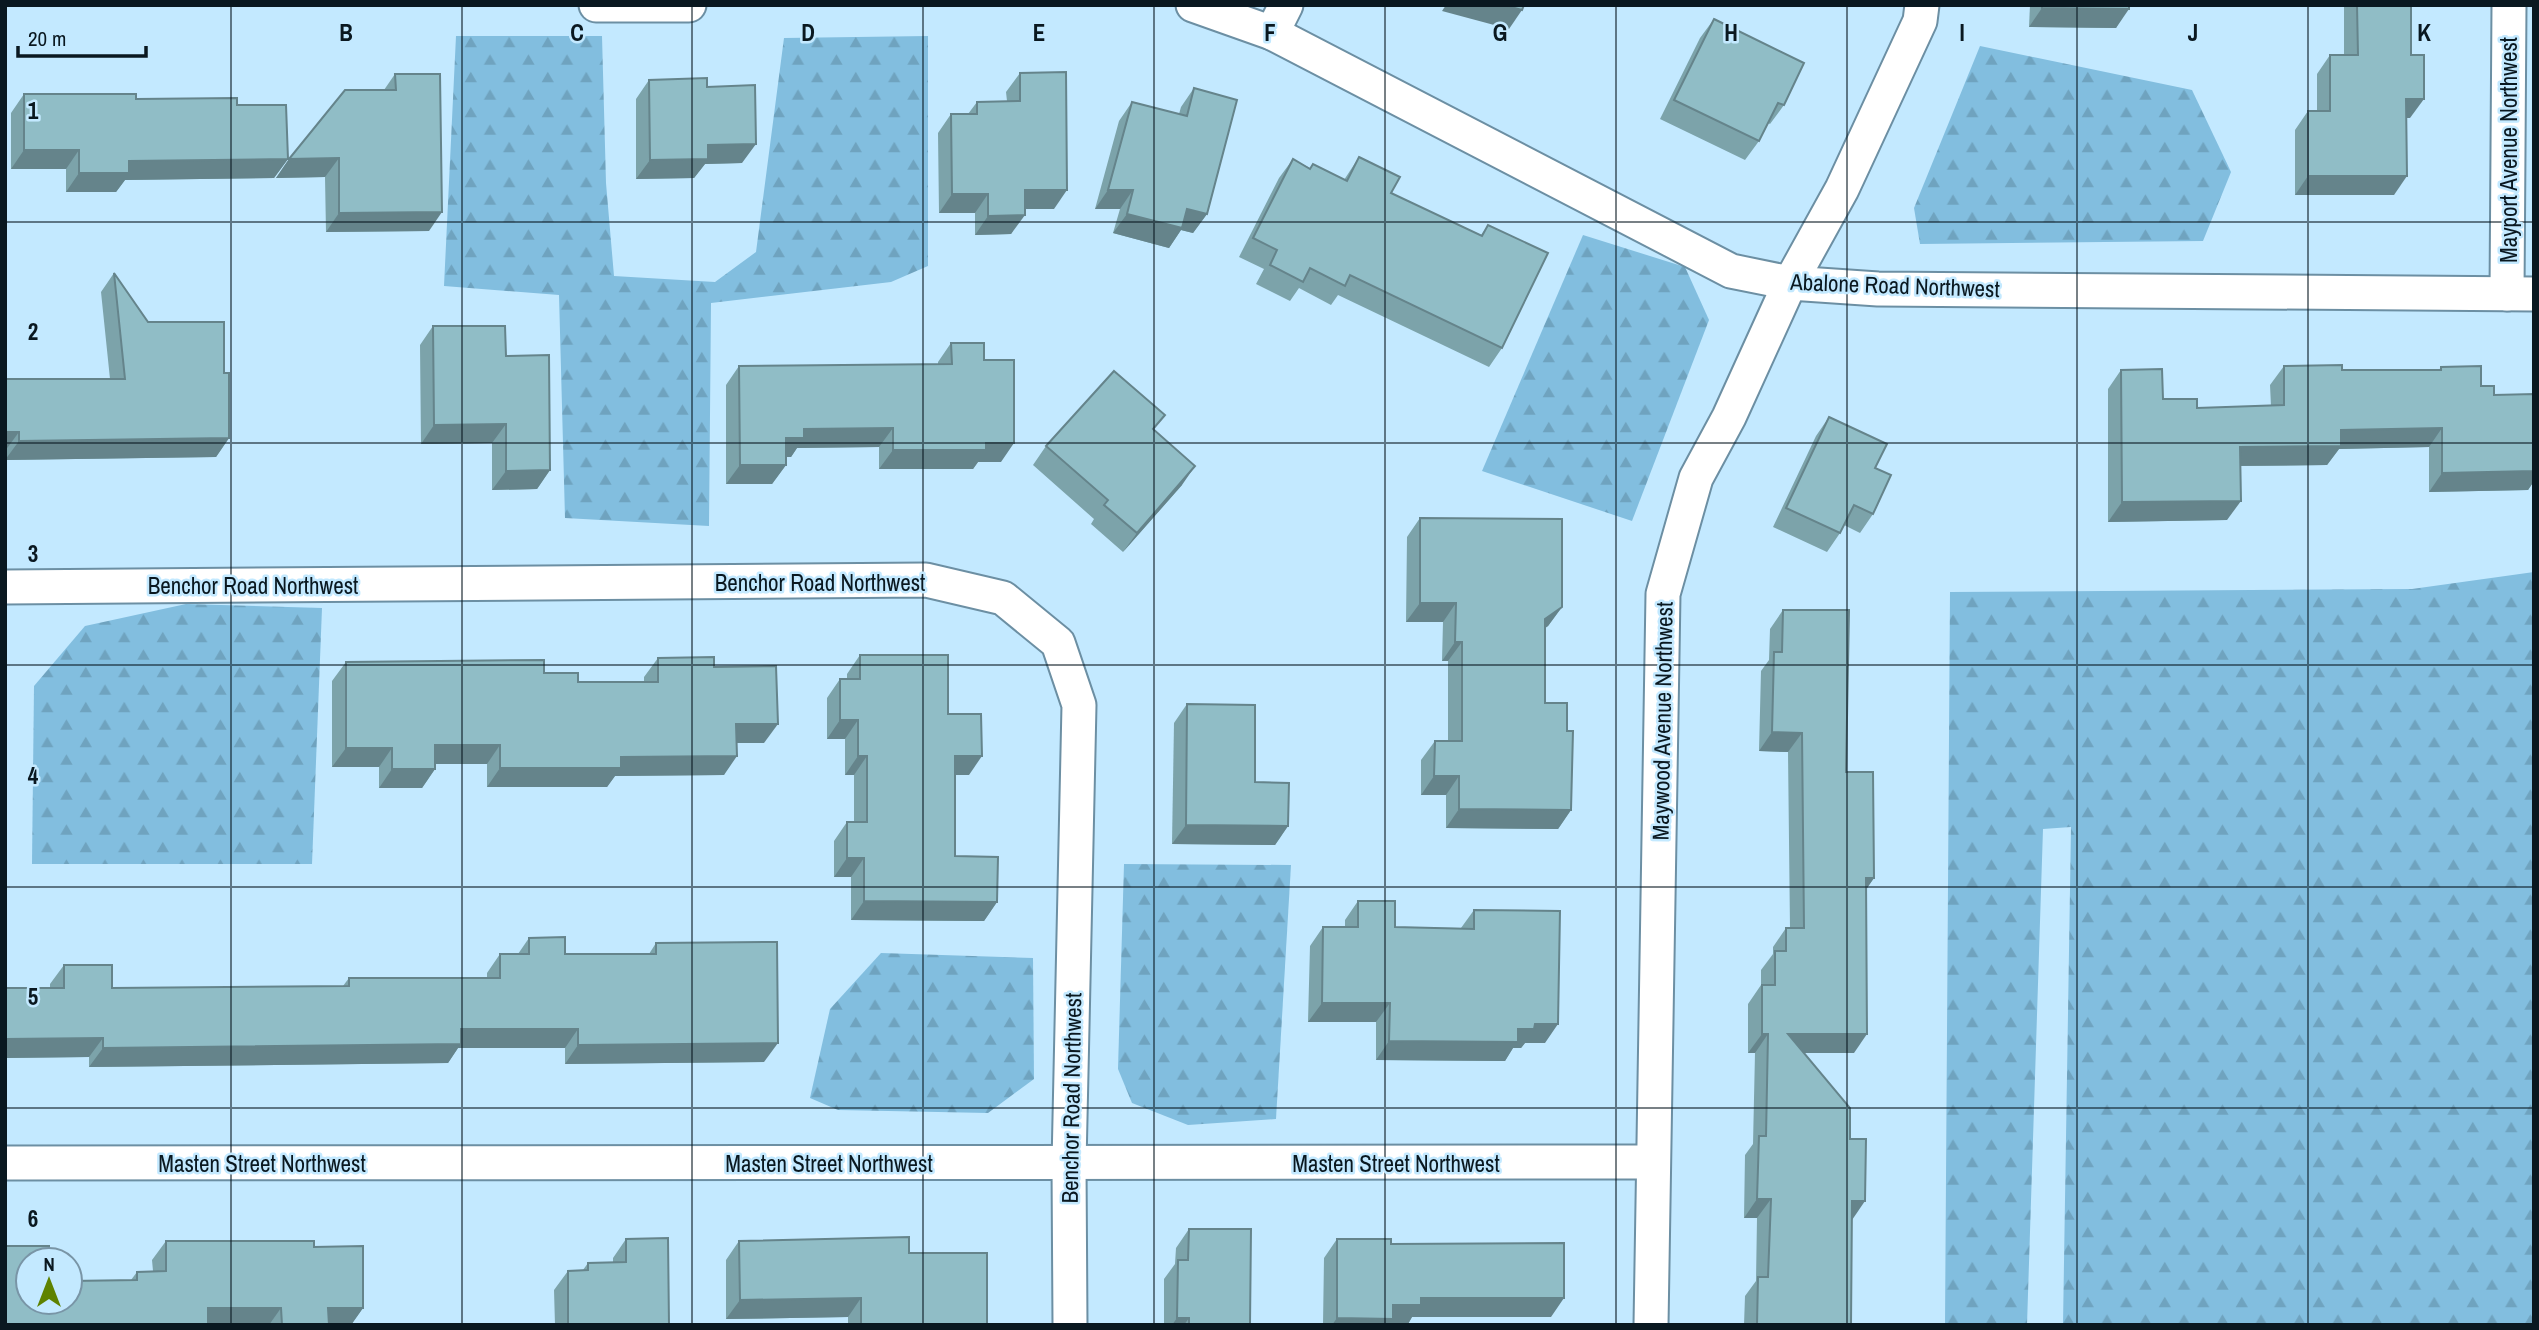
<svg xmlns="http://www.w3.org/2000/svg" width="2539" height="1330" font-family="'Archivo Narrow',sans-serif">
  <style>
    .forest { fill: url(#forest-firs) }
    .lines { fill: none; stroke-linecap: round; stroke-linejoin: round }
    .minor-casing { stroke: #6c8fa3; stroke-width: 37 }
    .minor { stroke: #fff; stroke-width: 33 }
    .wall { fill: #7ca3aa }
    .shaded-wall { fill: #65848b }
    .building { fill: #90bdc6; stroke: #65848b; stroke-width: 2 }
    .grid { fill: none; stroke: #0a1820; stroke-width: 2; stroke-opacity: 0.55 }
    .labels { text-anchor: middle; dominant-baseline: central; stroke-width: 5; stroke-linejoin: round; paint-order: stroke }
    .street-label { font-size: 23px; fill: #0a1820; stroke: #c3e9ff }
    .grid-label { font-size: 23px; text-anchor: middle; font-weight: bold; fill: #0a1820; stroke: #c3e9ff; stroke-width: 5; stroke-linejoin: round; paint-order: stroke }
  </style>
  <defs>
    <pattern id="forest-firs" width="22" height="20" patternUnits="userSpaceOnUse" patternTransform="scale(1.75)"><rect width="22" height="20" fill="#82bedf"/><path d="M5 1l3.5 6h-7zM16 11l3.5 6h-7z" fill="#6fa3bf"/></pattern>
  </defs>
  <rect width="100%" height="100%" fill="#c3e9ff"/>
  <!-- forest -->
  <g class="forest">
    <path d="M 456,36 L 602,36 L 606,183 L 614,276 L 715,282 L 756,252 L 784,38 L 928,36 L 928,266 L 891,282 L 711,303 L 709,526 L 565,518 L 559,295 L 444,286 Z"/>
    <path d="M 1980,46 L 2192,90 L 2231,172 L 2203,241 L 1920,244 L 1914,208 Z"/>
    <path d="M 1583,235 L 1685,267 L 1709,320 L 1632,521 L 1482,471 Z"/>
    <path d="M 2534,572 L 2534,1325 L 2063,1325 L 2071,827 L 2043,829 L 2027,1325 L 1945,1325 L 1950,592 L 2412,589 Z"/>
    <path d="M 186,604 L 322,608 L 312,864 L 32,864 L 34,686 L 85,626 Z"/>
    <path d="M 1124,864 L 1291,865 L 1276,1119 L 1188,1125 L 1132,1103 L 1118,1069 Z"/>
    <path d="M 881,953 L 1033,958 L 1034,1079 L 988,1113 L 838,1110 L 810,1098 L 830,1009 Z"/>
  </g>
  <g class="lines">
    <defs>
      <g id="minor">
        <path d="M 596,5 L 689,5"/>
        <path d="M 1193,5 L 1272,33 L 1731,271 L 1790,283 L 1878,289 L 2534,294"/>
        <path d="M 1272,33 L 1286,5"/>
        <path d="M 2507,294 L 2509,5"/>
        <path d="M 5,587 L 926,580 L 1003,598 L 1058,643 L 1079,705 L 1069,1164 L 1070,1325"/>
        <path d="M 5,1163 L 1653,1162"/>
        <path d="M 1651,1325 L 1663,594 L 1696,478 L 1729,417 L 1790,283 L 1842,189 L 1920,21 L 1922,5"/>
      </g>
    </defs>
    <!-- minor casing -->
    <use href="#minor" class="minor-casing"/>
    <!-- minor -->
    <use href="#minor" class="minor"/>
  </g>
  <!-- wall -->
  <g class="wall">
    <path d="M 2030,5 L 2129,5 L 2116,28 L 2029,27 Z"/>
    <path d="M 2344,5 L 2411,5 L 2410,118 L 2406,118 L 2394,195 L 2295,195 L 2295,130 L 2308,111 L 2317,111 L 2317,74 L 2330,55 L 2344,55 Z"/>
    <path d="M 1714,19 L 1784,105 L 1770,124 L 1768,123 L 1759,141 L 1745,160 L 1660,119 L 1700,38 Z"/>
    <path d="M 1020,73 L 1054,209 L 1025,209 L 1011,234 L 975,235 L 975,213 L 939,213 L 938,133 L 951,114 L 968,114 L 977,102 L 1007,101 L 1006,92 Z"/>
    <path d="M 395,74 L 429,231 L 326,232 L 325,177 L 276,178 L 289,159 L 384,90 Z"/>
    <path d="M 649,80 L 707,87 L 742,163 L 705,164 L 694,178 L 636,179 L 636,99 Z"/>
    <path d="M 1194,88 L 1207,214 L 1193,233 L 1181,230 L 1169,248 L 1113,233 L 1120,209 L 1095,209 L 1119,121 L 1132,102 L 1179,114 L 1181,107 Z"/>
    <path d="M 24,94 L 237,105 L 288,159 L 274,178 L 125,180 L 116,192 L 66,192 L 66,169 L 11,169 L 11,113 Z"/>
    <path d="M 1359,157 L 1391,193 L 1481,235 L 1488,225 L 1502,348 L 1489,367 L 1338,295 L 1331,305 L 1299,288 L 1290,301 L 1256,284 L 1264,269 L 1239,257 L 1279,178 L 1293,159 L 1310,168 L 1313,164 L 1344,180 Z"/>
    <path d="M 114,273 L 148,322 L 224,373 L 229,438 L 216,457 L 5,460 L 5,379 L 110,379 L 101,292 Z"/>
    <path d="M 433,326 L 506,356 L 550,470 L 537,489 L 492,490 L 492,443 L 421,444 L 420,345 Z"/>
    <path d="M 951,343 L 984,360 L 1001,462 L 978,462 L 973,469 L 879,469 L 879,447 L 797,448 L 791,457 L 786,457 L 786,465 L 772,484 L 726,484 L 726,385 L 739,366 L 938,364 L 938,362 Z"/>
    <path d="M 2284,366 L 2342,370 L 2439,370 L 2441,367 L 2481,386 L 2494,395 L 2534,394 L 2534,481 L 2528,490 L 2429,492 L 2429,447 L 2339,449 L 2327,465 L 2240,466 L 2227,520 L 2108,522 L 2108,389 L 2121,370 L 2163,399 L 2197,408 L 2271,406 L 2270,385 Z"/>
    <path d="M 1829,417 L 1875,468 L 1873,514 L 1860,533 L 1844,525 L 1840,533 L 1827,552 L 1773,527 L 1816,436 Z"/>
    <path d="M 1154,430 L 1182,485 L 1123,552 L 1091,524 L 1094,519 L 1033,465 L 1046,446 Z"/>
    <path d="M 1420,518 L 1562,607 L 1548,626 L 1545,628 L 1545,703 L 1567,731 L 1571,810 L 1558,829 L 1446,828 L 1446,795 L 1421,795 L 1421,760 L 1435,741 L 1448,741 L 1448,661 L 1442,661 L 1443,622 L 1406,622 L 1407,537 Z"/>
    <path d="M 1783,610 L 1846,772 L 1874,878 L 1866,889 L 1854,1053 L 1804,1053 L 1852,1220 L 1851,1325 L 1744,1325 L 1745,1296 L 1756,1281 L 1757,1218 L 1744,1218 L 1745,1155 L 1753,1144 L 1755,1053 L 1748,1053 L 1748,1004 L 1761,985 L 1761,970 L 1773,954 L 1773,947 L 1786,928 L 1790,928 L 1788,752 L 1759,751 L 1761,671 L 1769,660 L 1770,629 Z"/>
    <path d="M 860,655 L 948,714 L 969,775 L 955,775 L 955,856 L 997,902 L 984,921 L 851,920 L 851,877 L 834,877 L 834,841 L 847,822 L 854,822 L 854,775 L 845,775 L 845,739 L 827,739 L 827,698 L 840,679 L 847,679 L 847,674 Z"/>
    <path d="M 658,658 L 764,743 L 737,743 L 724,775 L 615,776 L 607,787 L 487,787 L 487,764 L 435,764 L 435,769 L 422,788 L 379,788 L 379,767 L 332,767 L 332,681 L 346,662 L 544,673 L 578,682 L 644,682 L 644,677 Z"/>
    <path d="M 1187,704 L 1255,782 L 1288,826 L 1275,845 L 1172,844 L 1174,723 Z"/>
    <path d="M 1358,901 L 1395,927 L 1461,928 L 1474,910 L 1545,1043 L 1525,1043 L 1521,1048 L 1513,1048 L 1505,1061 L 1376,1060 L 1376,1022 L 1308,1022 L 1310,946 L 1323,927 L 1345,927 L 1345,920 Z"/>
    <path d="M 529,938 L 565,954 L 649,954 L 656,943 L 764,1062 L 565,1064 L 565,1048 L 458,1048 L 448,1063 L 89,1067 L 89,1057 L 5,1058 L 5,988 L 50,988 L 50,984 L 64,965 L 112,988 L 343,986 L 349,978 L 487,978 L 487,973 L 500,954 L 518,954 Z"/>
    <path d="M 1189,1229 L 1250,1325 L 1164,1325 L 1164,1279 L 1175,1264 L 1176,1248 Z"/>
    <path d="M 626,1239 L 669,1325 L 555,1325 L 554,1290 L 568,1271 L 583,1270 L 588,1263 L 613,1262 L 613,1258 Z"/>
    <path d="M 1337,1239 L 1391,1244 L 1551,1317 L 1412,1317 L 1408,1324 L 1323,1325 L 1324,1258 Z"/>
    <path d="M 166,1241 L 314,1247 L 363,1308 L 351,1325 L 5,1325 L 28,1302 L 131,1280 L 137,1272 L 153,1271 L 152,1260 Z"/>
    <path d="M 739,1241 L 909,1253 L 987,1325 L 848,1325 L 848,1317 L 726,1319 L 726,1260 Z"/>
  </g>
  <!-- shaded-wall -->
  <g class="shaded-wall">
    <path d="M 1446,5 L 1504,5 L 1522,10 L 1509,29 L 1442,11 Z"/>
    <path d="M 2042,8 L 2129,9 L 2116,28 L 2029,27 Z"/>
    <path d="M 2406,99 L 2424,99 L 2410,118 L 2392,118 Z"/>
    <path d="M 756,144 L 742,163 L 705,164 L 694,178 L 636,179 L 650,160 L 708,145 Z"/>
    <path d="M 24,150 L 79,150 L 66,169 L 11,169 Z"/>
    <path d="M 339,158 L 325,177 L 276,178 L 289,159 Z"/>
    <path d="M 288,159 L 274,178 L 125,180 L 116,192 L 66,192 L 79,173 L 129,161 Z"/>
    <path d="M 2308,176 L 2407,176 L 2394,195 L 2295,195 Z"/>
    <path d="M 1025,190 L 1067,190 L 1054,209 L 1011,209 Z"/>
    <path d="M 1108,190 L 1133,190 L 1120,209 L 1095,209 Z"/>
    <path d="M 952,194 L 988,194 L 975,213 L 939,213 Z"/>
    <path d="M 1187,209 L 1207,214 L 1193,233 L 1181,230 L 1169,248 L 1113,233 L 1127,214 Z"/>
    <path d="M 442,212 L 429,231 L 326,232 L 339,213 Z"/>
    <path d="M 1025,215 L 1011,234 L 975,235 L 988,216 Z"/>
    <path d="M 506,424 L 492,443 L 421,444 L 434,425 Z"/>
    <path d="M 893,428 L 879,447 L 797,448 L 791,457 L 772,457 L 786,438 L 804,429 Z"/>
    <path d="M 2442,428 L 2429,447 L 2339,449 L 2327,465 L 2226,466 L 2240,447 L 2341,430 Z"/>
    <path d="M 5,432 L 19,432 L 5,451 Z"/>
    <path d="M 229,438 L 216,457 L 5,460 L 19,441 Z"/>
    <path d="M 986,443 L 1014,443 L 1001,462 L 978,462 L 973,469 L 879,469 L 893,450 Z"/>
    <path d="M 740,465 L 786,465 L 772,484 L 726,484 Z"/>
    <path d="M 1195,466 L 1182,485 L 1123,552 L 1137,533 Z"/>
    <path d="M 550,470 L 537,489 L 492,490 L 506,471 Z"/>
    <path d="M 2534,471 L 2534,481 L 2528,490 L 2429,492 L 2442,473 Z"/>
    <path d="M 2241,501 L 2227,520 L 2108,522 L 2122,502 Z"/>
    <path d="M 1420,603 L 1456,603 L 1443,622 L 1406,622 Z"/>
    <path d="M 1562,607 L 1548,626 L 1531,638 L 1545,619 Z"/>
    <path d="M 1455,642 L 1462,642 L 1448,661 L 1442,661 Z"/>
    <path d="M 840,720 L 858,720 L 845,739 L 827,739 Z"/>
    <path d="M 736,724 L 778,724 L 764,743 L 723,743 Z"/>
    <path d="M 1772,732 L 1802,733 L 1788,752 L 1759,751 Z"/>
    <path d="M 435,745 L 500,745 L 487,764 L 422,764 Z"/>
    <path d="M 346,748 L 392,748 L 379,767 L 332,767 Z"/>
    <path d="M 737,756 L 724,775 L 615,776 L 607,787 L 487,787 L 500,768 L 621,757 Z"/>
    <path d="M 858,756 L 867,756 L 854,775 L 845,775 Z"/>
    <path d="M 955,756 L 982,756 L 969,775 L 942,775 Z"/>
    <path d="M 392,769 L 435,769 L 422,788 L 379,788 Z"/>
    <path d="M 1434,776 L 1459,776 L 1446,795 L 1421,795 Z"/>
    <path d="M 1459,809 L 1571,810 L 1558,829 L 1446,828 Z"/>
    <path d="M 1186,825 L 1288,826 L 1275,845 L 1172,844 Z"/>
    <path d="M 847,858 L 864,858 L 851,877 L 834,877 Z"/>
    <path d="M 1866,878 L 1874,878 L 1861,897 Z"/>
    <path d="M 864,901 L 997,902 L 984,921 L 851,920 Z"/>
    <path d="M 1322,1003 L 1390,1003 L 1376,1022 L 1308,1022 Z"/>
    <path d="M 1535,1024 L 1558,1024 L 1545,1043 L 1525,1043 L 1521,1048 L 1513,1048 L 1505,1061 L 1376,1060 L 1389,1041 L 1518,1029 Z"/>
    <path d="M 461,1029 L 578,1029 L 565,1048 L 458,1048 L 448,1063 L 89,1067 L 103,1048 Z"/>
    <path d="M 1762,1034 L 1768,1034 L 1755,1053 L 1748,1053 Z"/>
    <path d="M 1788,1034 L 1867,1034 L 1854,1053 L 1775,1053 Z"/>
    <path d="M 103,1038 L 89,1057 L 5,1058 L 5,1039 Z"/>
    <path d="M 778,1043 L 764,1062 L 565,1064 L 578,1045 Z"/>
    <path d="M 1757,1199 L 1771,1199 L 1757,1218 L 1744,1218 Z"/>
    <path d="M 1852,1201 L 1865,1201 L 1852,1220 Z"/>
    <path d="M 861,1298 L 848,1317 L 726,1319 L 740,1300 Z"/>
    <path d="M 1421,1298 L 1564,1298 L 1551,1317 L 1412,1317 L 1408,1324 L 1332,1325 L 1337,1318 Z"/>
    <path d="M 208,1308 L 281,1308 L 269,1325 L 196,1325 Z"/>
    <path d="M 328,1308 L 363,1308 L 351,1325 L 316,1325 Z"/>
    <path d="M 1177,1318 L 1189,1318 L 1184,1325 L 1172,1325 Z"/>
  </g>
  <!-- building -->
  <g class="building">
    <path d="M 1504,5 L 1524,5 L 1522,10 Z"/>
    <path d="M 2042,5 L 2129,5 L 2129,9 L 2042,8 Z"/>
    <path d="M 2357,5 L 2411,5 L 2411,55 L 2424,55 L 2424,99 L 2406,99 L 2407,176 L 2308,176 L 2308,111 L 2330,111 L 2330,55 L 2358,55 Z"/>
    <path d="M 1714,19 L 1804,63 L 1784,105 L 1778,103 L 1759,141 L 1674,100 Z"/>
    <path d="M 1066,72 L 1067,190 L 1025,190 L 1025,215 L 988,216 L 988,194 L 952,194 L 951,114 L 977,114 L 977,102 L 1020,101 L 1020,73 Z"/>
    <path d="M 395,74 L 440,74 L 442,212 L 339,213 L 339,158 L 289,159 L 345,90 L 396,90 Z"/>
    <path d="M 707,78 L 707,87 L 755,85 L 756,144 L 708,145 L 708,159 L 650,160 L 649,80 Z"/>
    <path d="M 1194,88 L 1237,100 L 1207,214 L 1187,209 L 1182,228 L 1127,214 L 1133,190 L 1108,190 L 1132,102 L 1187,116 Z"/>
    <path d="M 24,94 L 136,94 L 136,99 L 237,98 L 237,105 L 286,105 L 288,159 L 129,161 L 129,173 L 79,173 L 79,150 L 24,150 Z"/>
    <path d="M 1359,157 L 1400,177 L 1391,193 L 1482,236 L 1488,225 L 1548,253 L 1502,348 L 1350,275 L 1345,286 L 1310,268 L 1303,282 L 1270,265 L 1277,250 L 1253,238 L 1293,159 L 1310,169 L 1313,164 L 1347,181 Z"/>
    <path d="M 114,273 L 148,322 L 224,322 L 224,373 L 229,373 L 229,438 L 19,441 L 19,432 L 5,432 L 5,379 L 125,379 Z"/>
    <path d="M 433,326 L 505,326 L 506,356 L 549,355 L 550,470 L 506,471 L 506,424 L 434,425 Z"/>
    <path d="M 951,343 L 984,343 L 984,360 L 1014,360 L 1014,443 L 986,443 L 986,450 L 893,450 L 893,428 L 804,429 L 804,438 L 786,438 L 786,465 L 740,465 L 739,366 L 952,364 Z"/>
    <path d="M 2342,365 L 2342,370 L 2441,370 L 2441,367 L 2481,366 L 2481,386 L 2494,386 L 2494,395 L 2534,394 L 2534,471 L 2442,473 L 2442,428 L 2341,430 L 2341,446 L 2240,447 L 2241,501 L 2122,502 L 2121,370 L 2162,369 L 2163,399 L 2197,399 L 2197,408 L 2284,405 L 2284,366 Z"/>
    <path d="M 1114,371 L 1165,415 L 1153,429 L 1195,466 L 1137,533 L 1104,505 L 1108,500 L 1046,446 Z"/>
    <path d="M 1829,417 L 1887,444 L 1875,468 L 1891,475 L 1873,514 L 1854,505 L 1840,533 L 1786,508 Z"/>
    <path d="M 1420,518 L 1562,519 L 1562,607 L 1545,619 L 1545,703 L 1567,703 L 1567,731 L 1573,731 L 1571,810 L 1459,809 L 1459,776 L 1434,776 L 1435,741 L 1462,741 L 1462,642 L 1455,642 L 1456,603 L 1420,603 Z"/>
    <path d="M 1783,610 L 1849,610 L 1846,772 L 1873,772 L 1874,878 L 1866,878 L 1867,1034 L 1788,1034 L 1850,1108 L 1850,1139 L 1866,1139 L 1865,1201 L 1852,1201 L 1851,1325 L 1757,1325 L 1758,1277 L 1768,1277 L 1771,1199 L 1757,1199 L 1759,1136 L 1766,1136 L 1768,1034 L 1762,1034 L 1762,985 L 1775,985 L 1775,951 L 1786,951 L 1786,928 L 1804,928 L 1802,733 L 1772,732 L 1774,652 L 1782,652 Z"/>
    <path d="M 860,655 L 948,655 L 948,714 L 981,714 L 982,756 L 955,756 L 955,856 L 998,857 L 997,902 L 864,901 L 864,858 L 847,858 L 847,822 L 867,822 L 867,756 L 858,756 L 858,720 L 840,720 L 840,679 L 860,679 Z"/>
    <path d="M 714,657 L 714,667 L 776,666 L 778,724 L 736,724 L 737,756 L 621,757 L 621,768 L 500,768 L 500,745 L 435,745 L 435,769 L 392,769 L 392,748 L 346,748 L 346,662 L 544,660 L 544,673 L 578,673 L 578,682 L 658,682 L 658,658 Z"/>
    <path d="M 1187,704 L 1255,705 L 1255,782 L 1289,783 L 1288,826 L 1186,825 Z"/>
    <path d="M 1358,901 L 1395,901 L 1395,927 L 1474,929 L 1474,910 L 1560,911 L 1558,1024 L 1535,1024 L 1534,1029 L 1518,1029 L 1518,1042 L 1389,1041 L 1390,1003 L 1322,1003 L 1323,927 L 1358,927 Z"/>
    <path d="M 565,937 L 565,954 L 656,954 L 656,943 L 777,942 L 778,1043 L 578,1045 L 578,1029 L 461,1029 L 461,1044 L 103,1048 L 103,1038 L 5,1039 L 5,988 L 64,988 L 64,965 L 112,965 L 112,988 L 349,986 L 349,978 L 500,978 L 500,954 L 529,954 L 529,938 Z"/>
    <path d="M 1189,1229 L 1251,1229 L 1250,1325 L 1189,1325 L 1189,1318 L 1177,1318 L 1178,1260 L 1188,1260 Z"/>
    <path d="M 909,1237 L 909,1253 L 987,1253 L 987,1325 L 861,1325 L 861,1298 L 740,1300 L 739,1241 Z"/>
    <path d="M 668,1238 L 669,1325 L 568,1325 L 568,1271 L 588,1270 L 588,1263 L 626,1262 L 626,1239 Z"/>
    <path d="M 1337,1239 L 1391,1239 L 1391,1244 L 1564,1243 L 1564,1298 L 1421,1298 L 1421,1305 L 1393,1305 L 1393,1319 L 1337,1318 Z"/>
    <path d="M 166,1241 L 314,1241 L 314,1247 L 363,1246 L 363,1308 L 328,1308 L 329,1325 L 282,1325 L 281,1308 L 208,1308 L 208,1325 L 5,1325 L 5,1246 L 49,1246 L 49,1260 L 28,1260 L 28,1302 L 70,1302 L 70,1281 L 137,1280 L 137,1272 L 166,1271 Z"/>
  </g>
  <!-- grid -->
  <path class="grid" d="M 231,5 L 231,1325M 462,5 L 462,1325M 692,5 L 692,1325M 923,5 L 923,1325M 1154,5 L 1154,1325M 1385,5 L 1385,1325M 1616,5 L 1616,1325M 1847,5 L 1847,1325M 2077,5 L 2077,1325M 2308,5 L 2308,1325M 5,222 L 2534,222M 5,443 L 2534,443M 5,665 L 2534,665M 5,887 L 2534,887M 5,1108 L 2534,1108"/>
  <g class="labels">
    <!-- street labels -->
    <g class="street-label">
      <text transform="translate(2508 150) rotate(-90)">Mayport Avenue Northwest</text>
      <text transform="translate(1895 285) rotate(2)">Abalone Road Northwest</text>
      <text x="820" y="582">Benchor Road Northwest</text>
      <text x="253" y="585">Benchor Road Northwest</text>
      <text transform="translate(1662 721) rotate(-89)">Maywood Avenue Northwest</text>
      <text transform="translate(1071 1098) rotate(-89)">Benchor Road Northwest</text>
      <text x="262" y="1163">Masten Street Northwest</text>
      <text x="829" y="1163">Masten Street Northwest</text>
      <text x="1396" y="1163">Masten Street Northwest</text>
    </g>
  </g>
  <g class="grid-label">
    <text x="346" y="41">B</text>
    <text x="577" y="41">C</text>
    <text x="808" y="41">D</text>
    <text x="1039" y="41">E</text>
    <text x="1270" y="41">F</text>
    <text x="1500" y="41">G</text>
    <text x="1731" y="41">H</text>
    <text x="1962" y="41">I</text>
    <text x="2193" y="41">J</text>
    <text x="2424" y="41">K</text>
    <text x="33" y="119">1</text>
    <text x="33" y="340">2</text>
    <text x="33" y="562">3</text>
    <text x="33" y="784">4</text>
    <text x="33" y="1005">5</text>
    <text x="33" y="1227">6</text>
  </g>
  <!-- border -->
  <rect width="2539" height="1330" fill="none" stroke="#0a1820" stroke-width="14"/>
  <!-- north arrow -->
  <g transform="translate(49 1281)"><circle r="33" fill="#c3e9ff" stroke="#7995a6" stroke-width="2"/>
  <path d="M0-5L12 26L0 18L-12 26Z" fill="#5e8200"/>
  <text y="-10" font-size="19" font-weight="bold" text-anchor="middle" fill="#0a1820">N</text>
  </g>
  <!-- scale -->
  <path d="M18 46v10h128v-10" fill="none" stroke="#0a1820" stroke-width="3.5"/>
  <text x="28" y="46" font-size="21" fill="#0a1820" stroke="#c3e9ff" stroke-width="5" paint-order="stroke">20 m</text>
</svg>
